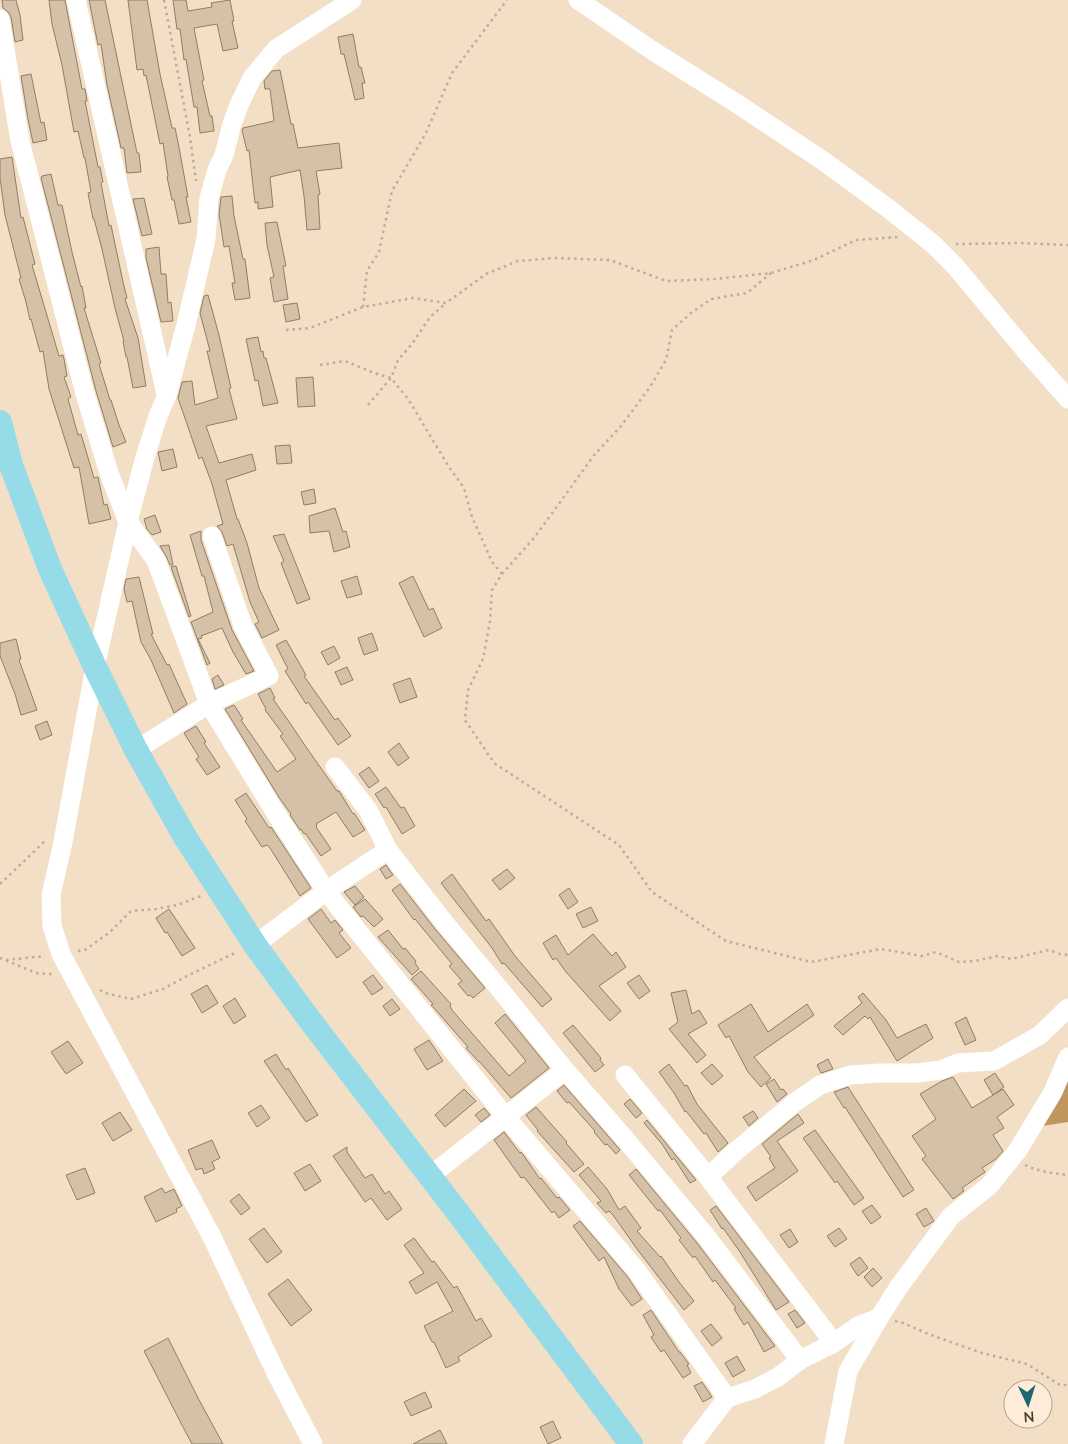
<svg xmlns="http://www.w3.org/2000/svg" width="1068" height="1444" font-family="Lato,sans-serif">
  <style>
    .forest { fill: #bf965c }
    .building { fill: #d4c1a7; stroke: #8f7d65 }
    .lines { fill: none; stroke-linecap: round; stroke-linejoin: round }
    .path { stroke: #bdad98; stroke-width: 2.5; stroke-dasharray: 2.5 4; stroke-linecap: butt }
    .minor { stroke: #fff; stroke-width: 19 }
    .major { stroke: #95dce8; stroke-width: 24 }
  </style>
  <rect width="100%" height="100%" fill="#f3dfc5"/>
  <!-- forest -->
  <path class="forest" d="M 1068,1059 L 1068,1122 L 1036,1127 Z"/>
  <!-- building -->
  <g class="building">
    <path d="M 2,0 L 16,0 L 20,15 L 23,40 L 15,42 L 11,17 L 8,12 L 3,8 Z"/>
    <path d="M 49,0 L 65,0 L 82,89 L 85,89 L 87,101 L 85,101 L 98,167 L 100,167 L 103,182 L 101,183 L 109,226 L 111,225 L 123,282 L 127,298 L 125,299 L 138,338 L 146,386 L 133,388 L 127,357 L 126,357 L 123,341 L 124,341 L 115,308 L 102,249 L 94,219 L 93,219 L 88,193 L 91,192 L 85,158 L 84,158 L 78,131 L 74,132 L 62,65 L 52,24 Z"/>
    <path d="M 89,0 L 105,0 L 137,153 L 139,153 L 141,172 L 127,173 L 124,148 L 121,148 L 107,85 L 101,44 L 98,45 Z"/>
    <path d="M 128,0 L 147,0 L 160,74 L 172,128 L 175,128 L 178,142 L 188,197 L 186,197 L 191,222 L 179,224 L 174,200 L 172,200 L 167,177 L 168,176 L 163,143 L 160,144 L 146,75 L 144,76 L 143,69 L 137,70 Z"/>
    <path d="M 173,0 L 186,0 L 188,11 L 212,7 L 211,3 L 230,0 L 234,21 L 232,21 L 238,48 L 223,51 L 217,24 L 194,28 L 201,65 L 204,80 L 202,81 L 210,116 L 212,116 L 214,131 L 200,133 L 197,107 L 194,107 L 186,59 L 184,60 L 180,29 L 177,29 Z"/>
    <path d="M 353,34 L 359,67 L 361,67 L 365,83 L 362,83 L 364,98 L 355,100 L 344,54 L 341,54 L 338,37 Z"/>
    <path d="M 280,70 L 291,124 L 293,124 L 298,148 L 339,143 L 342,168 L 316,171 L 320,194 L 318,195 L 320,229 L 307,230 L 304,196 L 300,170 L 270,177 L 273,207 L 258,209 L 258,202 L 255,203 L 249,150 L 247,151 L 242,130 L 243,128 L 274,121 L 270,89 L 265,89 L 264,81 L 272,71 Z"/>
    <path d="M 31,74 L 41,123 L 44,122 L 47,140 L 33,143 L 28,119 L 21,76 Z"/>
    <path d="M 12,157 L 21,218 L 23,217 L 35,264 L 32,265 L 59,356 L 63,355 L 64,359 L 67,376 L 64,377 L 71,397 L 68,399 L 78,435 L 81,434 L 94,478 L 98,477 L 104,505 L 107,504 L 111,519 L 89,524 L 79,467 L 74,468 L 49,389 L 43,351 L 40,352 L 31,319 L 30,320 L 26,302 L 19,279 L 21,278 L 5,215 L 0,178 L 0,159 Z"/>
    <path d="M 51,174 L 58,205 L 62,205 L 72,252 L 81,287 L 82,286 L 86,308 L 84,308 L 101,363 L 99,364 L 110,400 L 111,400 L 119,425 L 126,442 L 113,447 L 96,391 L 41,178 L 42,176 Z"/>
    <path d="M 232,196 L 234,216 L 243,259 L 245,259 L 250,298 L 235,300 L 232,283 L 235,283 L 229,246 L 224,247 L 219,214 L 221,197 Z"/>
    <path d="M 144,198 L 152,234 L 142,236 L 133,199 Z"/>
    <path d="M 277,222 L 286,266 L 283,266 L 288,299 L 274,302 L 270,278 L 274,277 L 267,245 L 265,223 Z"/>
    <path d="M 159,247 L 161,274 L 166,274 L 168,303 L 171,302 L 173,321 L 161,322 L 146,258 L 146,249 Z"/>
    <path d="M 208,295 L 219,335 L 231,388 L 229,389 L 237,419 L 206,426 L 219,463 L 252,454 L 256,470 L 226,480 L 237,519 L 238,519 L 247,543 L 259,588 L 279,630 L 262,638 L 255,624 L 259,622 L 250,602 L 233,544 L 227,546 L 222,532 L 217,526 L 223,524 L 212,484 L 202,457 L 199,459 L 178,398 L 182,382 L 192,381 L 195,405 L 218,398 L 207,351 L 210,351 L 200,313 L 204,296 Z"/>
    <path d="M 297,303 L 300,319 L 286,322 L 283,305 Z"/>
    <path d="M 258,337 L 261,352 L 263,351 L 264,358 L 266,358 L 278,403 L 263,406 L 258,380 L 255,381 L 246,339 Z"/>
    <path d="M 313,377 L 315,406 L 298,407 L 296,378 Z"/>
    <path d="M 290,445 L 292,463 L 277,464 L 275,446 Z"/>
    <path d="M 173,449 L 177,467 L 162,471 L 158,452 Z"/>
    <path d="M 314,489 L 316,503 L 304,505 L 301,492 Z"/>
    <path d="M 335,508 L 343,532 L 346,531 L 350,547 L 334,552 L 329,531 L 310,533 L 309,516 Z"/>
    <path d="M 155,515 L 161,532 L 152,535 L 147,529 L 144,519 Z"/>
    <path d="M 201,531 L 201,540 L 232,630 L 254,671 L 246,674 L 233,652 L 222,628 L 201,636 L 202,638 L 198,639 L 210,663 L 207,665 L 191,622 L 213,612 L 204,576 L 202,576 L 190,535 Z"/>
    <path d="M 284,534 L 310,599 L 297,604 L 281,563 L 284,561 L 273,536 Z"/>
    <path d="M 169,545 L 173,565 L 170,565 L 166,556 L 160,546 Z"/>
    <path d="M 176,566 L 191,616 L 189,617 L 171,567 Z"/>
    <path d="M 357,576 L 362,594 L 347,598 L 341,581 Z"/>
    <path d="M 413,576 L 429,610 L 433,608 L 442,628 L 424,637 L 399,583 Z"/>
    <path d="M 139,577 L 153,634 L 151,634 L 167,665 L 169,664 L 187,704 L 174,713 L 151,660 L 141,642 L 132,601 L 127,602 L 124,589 L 126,579 Z"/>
    <path d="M 372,633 L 378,650 L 364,655 L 358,638 Z"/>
    <path d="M 16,639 L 21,659 L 19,660 L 37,710 L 21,715 L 15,694 L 0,656 L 0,643 Z"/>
    <path d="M 286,640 L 306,675 L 304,676 L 335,720 L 338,718 L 351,736 L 338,745 L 308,702 L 306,704 L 285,671 L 288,669 L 276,645 Z"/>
    <path d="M 334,646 L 340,658 L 328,665 L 321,652 Z"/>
    <path d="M 347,667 L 353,680 L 341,685 L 335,672 Z"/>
    <path d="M 218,675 L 224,685 L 215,689 L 212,679 Z"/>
    <path d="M 410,678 L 417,697 L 400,703 L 393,684 Z"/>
    <path d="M 270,688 L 275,698 L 273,699 L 292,726 L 304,744 L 337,791 L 339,791 L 353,814 L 354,813 L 365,830 L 353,837 L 336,812 L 316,824 L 317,826 L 316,827 L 331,849 L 321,856 L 305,833 L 304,834 L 301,829 L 300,830 L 290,815 L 291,814 L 280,799 L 225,709 L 234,705 L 243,719 L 241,720 L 277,772 L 296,759 L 280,736 L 283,734 L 265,710 L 266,709 L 258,694 Z"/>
    <path d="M 47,721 L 52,735 L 40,740 L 35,726 Z"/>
    <path d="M 196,726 L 206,742 L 204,743 L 220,767 L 207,775 L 196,759 L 199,757 L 184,733 Z"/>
    <path d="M 399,743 L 409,758 L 398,766 L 388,752 Z"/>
    <path d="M 369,767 L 379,781 L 369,788 L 359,774 Z"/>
    <path d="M 386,787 L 401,808 L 404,807 L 415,826 L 402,834 L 386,807 L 384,808 L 375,794 Z"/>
    <path d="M 246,793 L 269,828 L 271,827 L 311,888 L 300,896 L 270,848 L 267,845 L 262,847 L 245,821 L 247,819 L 235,800 Z"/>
    <path d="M 386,865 L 393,875 L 386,879 L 380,869 Z"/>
    <path d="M 507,869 L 515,878 L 500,890 L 492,880 Z"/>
    <path d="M 452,874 L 486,921 L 489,919 L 515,956 L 552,999 L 542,1007 L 504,963 L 502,964 L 492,948 L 441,883 Z"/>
    <path d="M 400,884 L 435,929 L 485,988 L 473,998 L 470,995 L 468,996 L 458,984 L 462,981 L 449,966 L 452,964 L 415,919 L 414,920 L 392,890 Z"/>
    <path d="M 355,886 L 364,897 L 355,905 L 344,892 Z"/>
    <path d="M 569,888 L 578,902 L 568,909 L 559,895 Z"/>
    <path d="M 365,899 L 383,919 L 374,927 L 363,916 L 361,917 L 353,907 Z"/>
    <path d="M 591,907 L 598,921 L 583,928 L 576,914 Z"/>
    <path d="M 169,909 L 195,948 L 182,956 L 167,932 L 165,933 L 156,918 Z"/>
    <path d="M 321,909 L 331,923 L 335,920 L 343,930 L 339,933 L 351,948 L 337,958 L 308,919 Z"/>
    <path d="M 388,930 L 403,949 L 405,948 L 416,961 L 415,963 L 419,969 L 412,975 L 378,937 Z"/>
    <path d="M 593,934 L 612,956 L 616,952 L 626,967 L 599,986 L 621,1011 L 610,1021 L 566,972 L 556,958 L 553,960 L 543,943 L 556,935 L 568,955 Z"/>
    <path d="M 421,971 L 451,1004 L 450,1006 L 452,1010 L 509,1076 L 526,1061 L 495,1023 L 505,1014 L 549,1068 L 511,1098 L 479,1061 L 479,1062 L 466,1048 L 468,1047 L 434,1008 L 431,1005 L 433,1004 L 411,979 Z"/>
    <path d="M 373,975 L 383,988 L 372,995 L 363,982 Z"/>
    <path d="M 639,975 L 650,991 L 639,999 L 627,983 Z"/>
    <path d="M 207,985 L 218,1003 L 202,1013 L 191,994 Z"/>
    <path d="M 686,990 L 692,1014 L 699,1010 L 707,1023 L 688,1034 L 706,1055 L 697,1063 L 669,1029 L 678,1022 L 671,993 Z"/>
    <path d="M 863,993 L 886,1020 L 897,1038 L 926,1024 L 933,1038 L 897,1061 L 870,1017 L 868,1019 L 865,1016 L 843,1035 L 834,1026 L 862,1003 L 858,997 Z"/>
    <path d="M 235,998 L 246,1016 L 234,1024 L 223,1006 Z"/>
    <path d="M 392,999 L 400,1009 L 390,1016 L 383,1006 Z"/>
    <path d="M 751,1004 L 768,1032 L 807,1004 L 814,1015 L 754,1057 L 771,1078 L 761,1087 L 748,1072 L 729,1036 L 726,1038 L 718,1025 Z"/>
    <path d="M 966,1017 L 976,1040 L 965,1045 L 955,1023 Z"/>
    <path d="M 573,1025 L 601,1058 L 600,1060 L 604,1065 L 595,1072 L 563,1033 Z"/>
    <path d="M 429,1040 L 443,1061 L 427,1070 L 414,1049 Z"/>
    <path d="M 68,1041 L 83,1063 L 66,1074 L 51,1052 Z"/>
    <path d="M 276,1054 L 286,1070 L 288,1068 L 318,1115 L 306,1122 L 264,1061 Z"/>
    <path d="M 828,1059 L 833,1069 L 821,1073 L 817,1065 Z"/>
    <path d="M 669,1064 L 685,1086 L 687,1085 L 697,1104 L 728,1143 L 718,1152 L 706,1133 L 704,1134 L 686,1111 L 685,1112 L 674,1093 L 659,1072 Z"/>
    <path d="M 712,1064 L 723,1076 L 712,1085 L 701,1073 Z"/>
    <path d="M 995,1073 L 1004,1087 L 993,1095 L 984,1080 Z"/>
    <path d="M 953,1077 L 972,1108 L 1003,1089 L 1014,1105 L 997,1117 L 1004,1128 L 993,1135 L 1003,1151 L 996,1159 L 982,1168 L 985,1172 L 962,1188 L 964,1191 L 953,1199 L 922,1159 L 926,1156 L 912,1136 L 936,1119 L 920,1094 L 942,1081 Z"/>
    <path d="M 774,1079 L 781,1090 L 783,1089 L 787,1094 L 777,1102 L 766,1084 Z"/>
    <path d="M 564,1085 L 620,1150 L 616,1154 L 607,1144 L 605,1145 L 594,1132 L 595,1131 L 569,1102 L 567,1103 L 557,1091 Z"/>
    <path d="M 848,1087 L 914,1190 L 903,1197 L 845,1107 L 844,1108 L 834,1092 Z"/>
    <path d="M 464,1089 L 476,1101 L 445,1127 L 435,1115 Z"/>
    <path d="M 630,1099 L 642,1113 L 636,1118 L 624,1104 Z"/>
    <path d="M 261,1105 L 270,1118 L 257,1127 L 248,1113 Z"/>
    <path d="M 536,1107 L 567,1142 L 566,1143 L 584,1164 L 574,1172 L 537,1131 L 538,1130 L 526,1115 Z"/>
    <path d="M 484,1108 L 490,1115 L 481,1122 L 475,1115 Z"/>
    <path d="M 753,1111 L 758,1118 L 749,1126 L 743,1117 Z"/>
    <path d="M 120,1112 L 132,1130 L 113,1141 L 102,1123 Z"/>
    <path d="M 798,1114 L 804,1123 L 777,1141 L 798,1171 L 756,1201 L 747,1187 L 775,1168 L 769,1158 L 771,1157 L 762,1144 Z"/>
    <path d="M 647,1120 L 696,1180 L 690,1183 L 674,1158 L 672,1160 L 662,1144 L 644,1123 Z"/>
    <path d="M 815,1130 L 864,1198 L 854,1205 L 837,1181 L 835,1183 L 803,1138 Z"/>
    <path d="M 504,1132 L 520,1153 L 521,1152 L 524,1156 L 540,1179 L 541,1178 L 557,1198 L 559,1197 L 570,1210 L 559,1218 L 554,1211 L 552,1213 L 524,1177 L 521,1178 L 494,1140 Z"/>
    <path d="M 212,1140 L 220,1158 L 212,1162 L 215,1169 L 204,1174 L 202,1168 L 196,1170 L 188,1150 Z"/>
    <path d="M 347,1147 L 347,1152 L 365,1178 L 372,1174 L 385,1194 L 389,1191 L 402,1209 L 387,1220 L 371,1198 L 365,1202 L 333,1156 Z"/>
    <path d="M 310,1164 L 321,1181 L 305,1191 L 294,1173 Z"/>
    <path d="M 588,1167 L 607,1189 L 619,1210 L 625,1206 L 641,1228 L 637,1231 L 660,1257 L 661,1256 L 679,1282 L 694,1301 L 684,1310 L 637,1249 L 613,1215 L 609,1211 L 606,1213 L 597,1203 L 601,1201 L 579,1175 Z"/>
    <path d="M 85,1168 L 95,1193 L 77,1200 L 66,1175 Z"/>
    <path d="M 636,1169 L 697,1243 L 775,1346 L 764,1352 L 748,1322 L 744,1325 L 734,1309 L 736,1308 L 715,1280 L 713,1282 L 695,1256 L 693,1258 L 679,1240 L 681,1238 L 660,1210 L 658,1211 L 629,1175 Z"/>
    <path d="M 162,1188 L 165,1193 L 174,1189 L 182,1206 L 176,1209 L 177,1212 L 156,1222 L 144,1197 Z"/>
    <path d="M 239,1194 L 250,1208 L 241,1215 L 230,1201 Z"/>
    <path d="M 872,1205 L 881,1217 L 871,1224 L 862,1211 Z"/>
    <path d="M 716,1206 L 789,1302 L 776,1310 L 740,1252 L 723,1228 L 722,1229 L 710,1210 Z"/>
    <path d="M 926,1208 L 934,1221 L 924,1227 L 916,1214 Z"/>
    <path d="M 580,1221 L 627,1276 L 642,1299 L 632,1306 L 619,1289 L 604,1257 L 599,1261 L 573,1226 Z"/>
    <path d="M 264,1228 L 282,1252 L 267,1263 L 249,1239 Z"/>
    <path d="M 839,1228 L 847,1239 L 835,1247 L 827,1236 Z"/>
    <path d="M 790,1229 L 798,1242 L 789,1248 L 780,1235 Z"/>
    <path d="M 414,1238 L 432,1262 L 434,1261 L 454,1288 L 457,1286 L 476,1321 L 481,1318 L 492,1336 L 458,1357 L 460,1361 L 446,1368 L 434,1342 L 432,1342 L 424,1326 L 453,1311 L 437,1282 L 416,1294 L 409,1282 L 424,1273 L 404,1245 Z"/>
    <path d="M 860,1257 L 868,1268 L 858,1276 L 850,1264 Z"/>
    <path d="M 873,1268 L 882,1278 L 872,1287 L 864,1277 Z"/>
    <path d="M 288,1279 L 312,1310 L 291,1326 L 268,1294 Z"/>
    <path d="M 651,1310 L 679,1352 L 680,1352 L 689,1364 L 687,1365 L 691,1373 L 683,1378 L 664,1350 L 661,1352 L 651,1337 L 654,1335 L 643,1315 Z"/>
    <path d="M 795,1310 L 805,1323 L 797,1328 L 788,1314 Z"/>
    <path d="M 711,1324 L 722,1338 L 712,1346 L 701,1331 Z"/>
    <path d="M 168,1338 L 198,1398 L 223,1444 L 192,1444 L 184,1429 L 144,1351 Z"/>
    <path d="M 737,1356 L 745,1370 L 733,1377 L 725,1363 Z"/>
    <path d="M 702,1382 L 712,1397 L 703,1402 L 694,1386 Z"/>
    <path d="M 425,1392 L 432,1407 L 411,1416 L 404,1402 Z"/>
    <path d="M 553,1421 L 561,1438 L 548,1444 L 540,1427 Z"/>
    <path d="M 440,1430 L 447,1444 L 413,1444 Z"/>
  </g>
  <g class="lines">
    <!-- path -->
    <g class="path">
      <path d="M 164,0 L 190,137 L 196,181"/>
      <path d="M 956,244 L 1019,243 L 1068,245"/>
      <path d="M 771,273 L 747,293 L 711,299 L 691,313 L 672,330 L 666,360 L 650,387 L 621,426 L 595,454 L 534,538 L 502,574 L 492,590 L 490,621 L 483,659 L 468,690 L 465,720 L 494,763 L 619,845 L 652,892 L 726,941 L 811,962 L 881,949 L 922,956 L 936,952 L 959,962 L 975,961 L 998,956 L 1011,959 L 1049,950 L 1060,954 L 1068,955"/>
      <path d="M 363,307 L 367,271 L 379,252 L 392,191 L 426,133 L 452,73 L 507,0"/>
      <path d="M 286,330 L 310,328 L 363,307 L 413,298 L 446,303 L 486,274 L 518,261 L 555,258 L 610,260 L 666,281 L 715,279 L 771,273 L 814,260 L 856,240 L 899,237"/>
      <path d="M 320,365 L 345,361 L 374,373 L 391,378 L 408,399 L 449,467 L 464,488 L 472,517 L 481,537 L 492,562 L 502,574"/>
      <path d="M 368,405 L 391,378 L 398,360 L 412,344 L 430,317 L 446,303"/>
      <path d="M 0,884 L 46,840"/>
      <path d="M 78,951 L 85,950 L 110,932 L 131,911 L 156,909 L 177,905 L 201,896"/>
      <path d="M 0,958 L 36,973 L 53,974"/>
      <path d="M 6,960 L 45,956"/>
      <path d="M 100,990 L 105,993 L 131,999 L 163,989 L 187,976 L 237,952"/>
      <path d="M 1025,1165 C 1039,1172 1053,1173 1068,1175"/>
      <path d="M 895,1321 L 903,1323 L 931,1335 L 982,1353 L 1027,1364 L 1060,1385 L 1068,1385"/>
    </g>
    <!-- minor -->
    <g class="minor">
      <path d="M 76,0 L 166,394"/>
      <path d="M 578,0 L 653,51 L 736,103 L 822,160 L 889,209 L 933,244 L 955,266 L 1025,350 L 1068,399"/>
      <path d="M 0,19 L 20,141 L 85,394 L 109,473 L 128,522 L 156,560 L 209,704 L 275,812 L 326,891 L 505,1116 L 637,1271 L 727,1398"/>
      <path d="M 136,750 L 209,704 L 269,676 L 243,626 L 212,536"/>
      <path d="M 335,767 L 368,810 L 388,850 L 444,922 L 498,987 L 565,1070 L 621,1134 L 706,1236 L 800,1360"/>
      <path d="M 255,945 L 326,891 L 388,850"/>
      <path d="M 625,1075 L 708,1177 L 834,1343"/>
      <path d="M 430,1176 L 565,1070"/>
      <path d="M 708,1177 L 736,1151 L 794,1103 L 820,1085 L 850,1075 L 880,1073 L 917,1073 L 941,1070 L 958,1063 L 994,1061 L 1040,1035 L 1068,1008"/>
      <path d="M 313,1444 L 276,1373 L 212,1237 L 61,954 L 52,926 L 51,895 L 63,842 L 95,667 L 128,522 L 145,457 L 158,416 L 167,395 L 186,325 L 206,239 L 209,198 L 217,170 L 224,155 L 232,124 L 239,105 L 252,78 L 276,49 L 352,0"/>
      <path d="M 692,1444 L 727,1398 L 755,1389 L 778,1377 L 800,1360 L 834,1343 L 858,1326 L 879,1318 L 898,1288 L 951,1216 L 989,1186 L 1018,1150 L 1053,1092 L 1068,1057"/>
      <path d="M 834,1444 L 848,1371 L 879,1318"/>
    </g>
    <!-- major -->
    <path class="major" d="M 0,422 L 11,465 L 50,569 L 95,667 L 136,750 L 185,837 L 255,945 L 309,1019 L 462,1218 L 631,1444"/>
  </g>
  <!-- north arrow -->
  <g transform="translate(1028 1404) rotate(176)"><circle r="24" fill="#fdedd8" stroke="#b3a695"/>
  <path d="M0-4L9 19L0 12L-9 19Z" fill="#1c6672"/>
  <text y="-8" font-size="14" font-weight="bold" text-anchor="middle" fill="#433b31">N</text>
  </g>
</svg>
